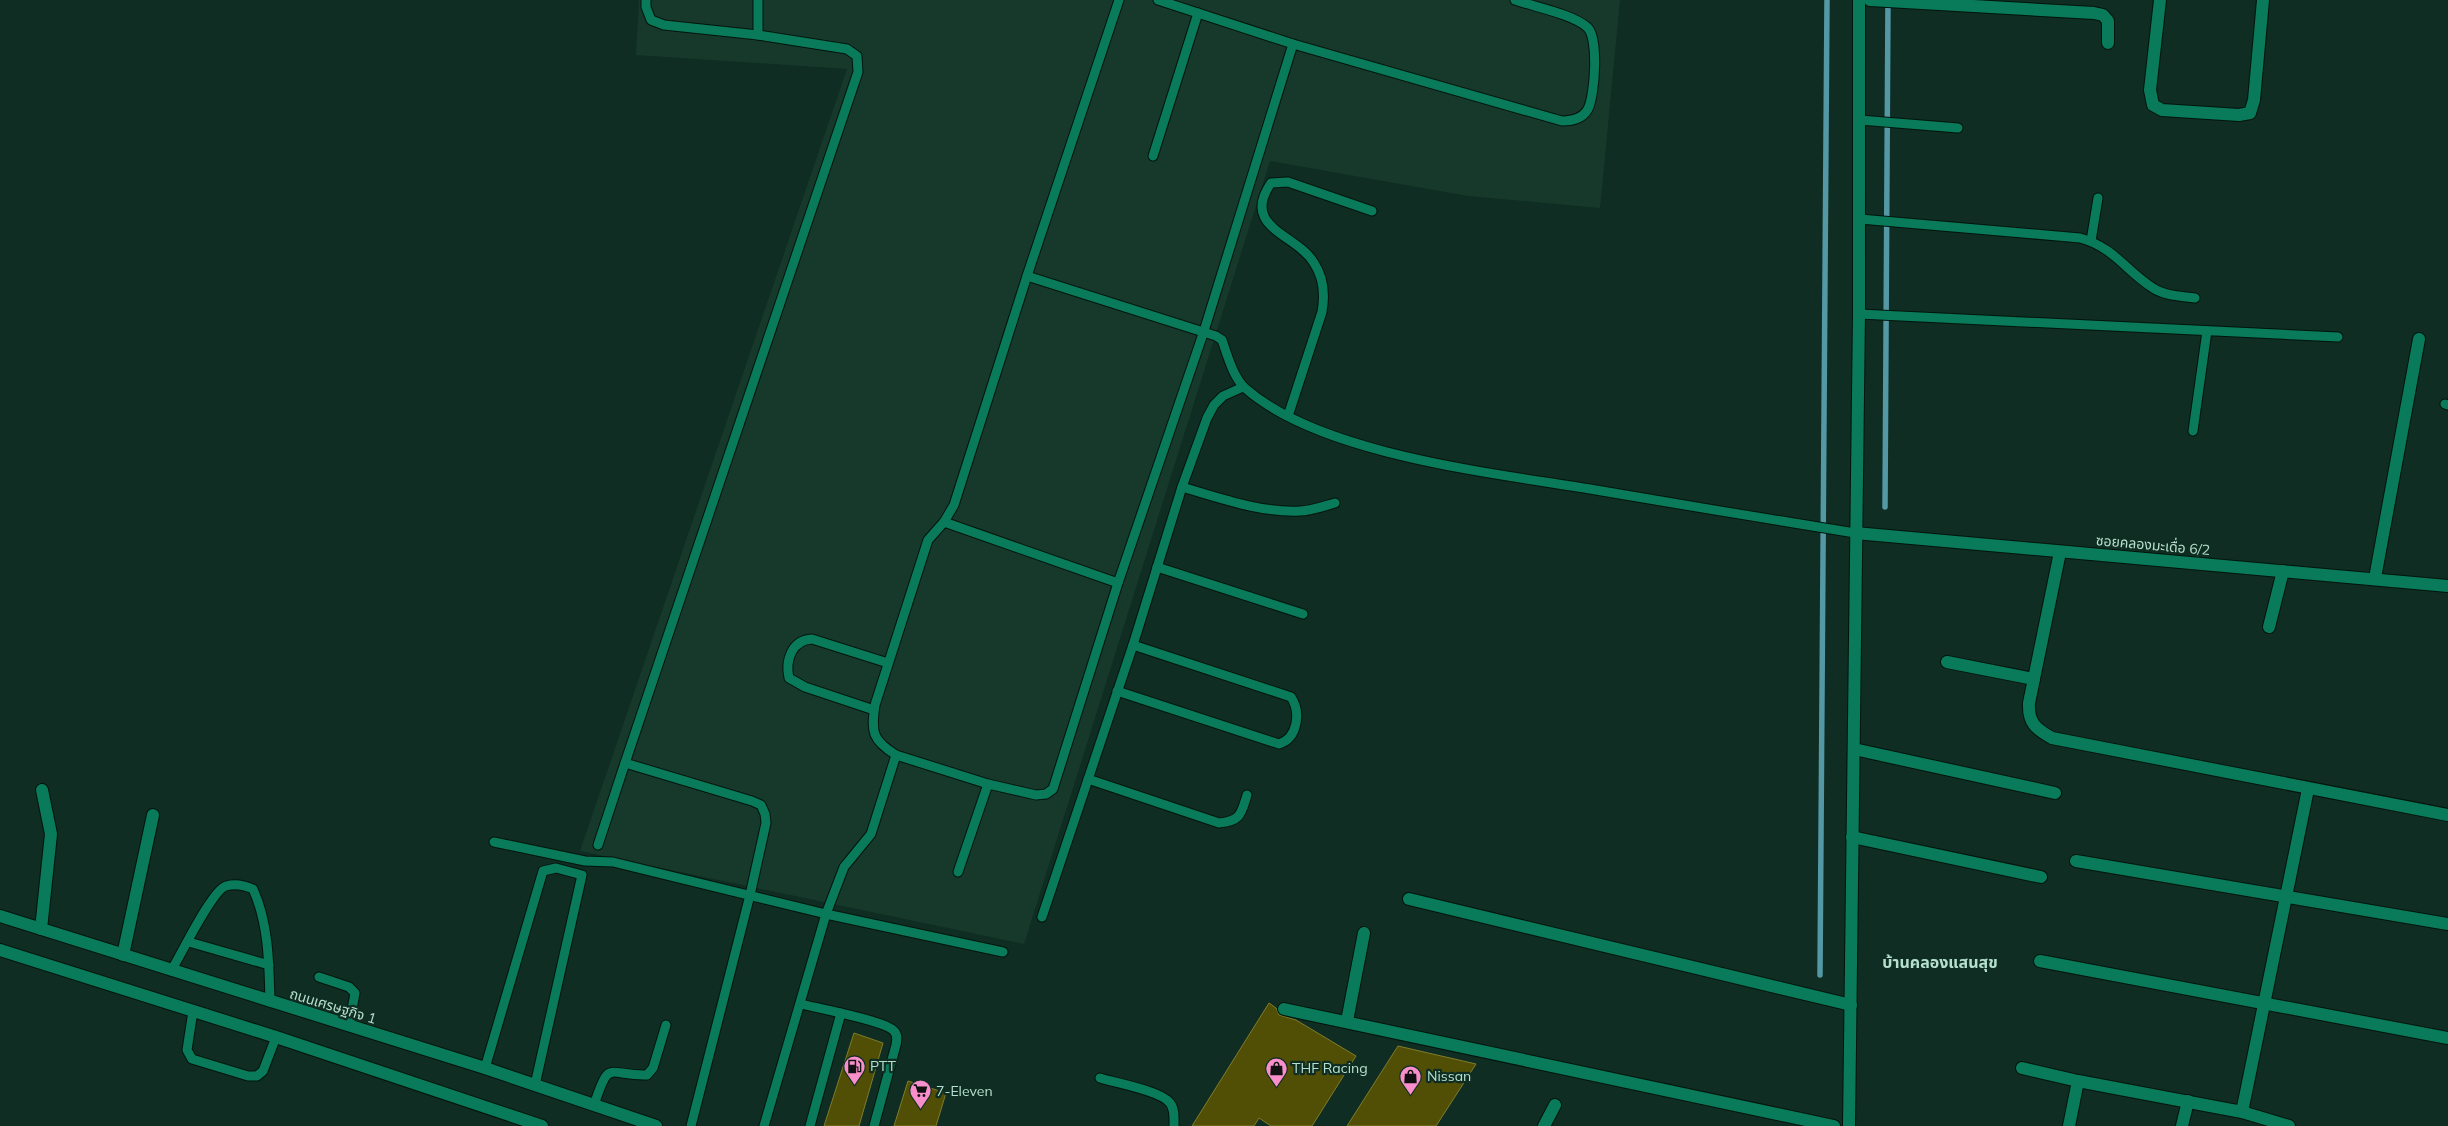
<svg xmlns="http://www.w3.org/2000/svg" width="2448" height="1126" font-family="Mulish,'Noto Sans Thai',sans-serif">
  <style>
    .built { fill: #17392c }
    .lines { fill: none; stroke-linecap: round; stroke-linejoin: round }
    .stream { stroke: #5497a5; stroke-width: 5.5 }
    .building { fill: #514e05; stroke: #817d2b }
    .service-casing { stroke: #00150c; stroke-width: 11 }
    .minor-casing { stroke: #00150c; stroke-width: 14 }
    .secondary-casing { stroke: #00150c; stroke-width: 14 }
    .service { stroke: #097a5a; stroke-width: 9 }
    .minor { stroke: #097a5a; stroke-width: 12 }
    .secondary { stroke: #097a5a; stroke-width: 12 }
    .labels { text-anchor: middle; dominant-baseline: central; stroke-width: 4.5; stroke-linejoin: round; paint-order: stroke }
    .street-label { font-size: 14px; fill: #b5e0ce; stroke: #0f2d22 }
    .poi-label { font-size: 14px; fill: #b5e0ce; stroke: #0f2d22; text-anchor: start }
    .quarter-label { font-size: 16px; font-weight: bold; fill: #b5e0ce; stroke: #0f2d22 }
  </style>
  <rect width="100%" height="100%" fill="#0f2d22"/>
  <!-- built -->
  <path class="built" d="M 639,0 L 1620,0 L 1600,208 L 1468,196 L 1270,161 L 1024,944 L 580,851 L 847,69 L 636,55 Z"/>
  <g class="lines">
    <!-- stream -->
    <g class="stream">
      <path d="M 1885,507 L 1888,0"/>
      <path d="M 1820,975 L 1827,0"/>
    </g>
  </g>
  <!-- building -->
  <g class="building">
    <path d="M 1269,1003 L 1276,1008 L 1279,1015 L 1296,1020 L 1356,1056 L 1312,1126 L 1271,1126 L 1259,1118 L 1254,1126 L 1192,1126 Z"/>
    <path d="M 854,1033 L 883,1043 L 859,1126 L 824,1126 Z"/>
    <path d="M 1398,1046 L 1476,1064 L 1436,1126 L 1347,1126 Z"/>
    <path d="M 908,1081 L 946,1093 L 936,1126 L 894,1126 Z"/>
  </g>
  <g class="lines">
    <defs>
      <g id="service">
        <path d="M 646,0 L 646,7 L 651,20 L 664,25 L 758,35"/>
        <path d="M 1119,0 L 1027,276 L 1216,336 L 1222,340 C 1227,354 1233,377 1245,388 C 1319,454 1492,473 1590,489 C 1678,504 1767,519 1855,533"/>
        <path d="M 1158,0 L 1293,44 L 1562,121 C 1572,121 1583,118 1588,109 C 1595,95 1599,37 1587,27 C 1572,14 1535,7 1515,0"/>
        <path d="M 1860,120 L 1958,128"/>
        <path d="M 1153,156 L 1198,13"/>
        <path d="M 1860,219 L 2080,238 C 2114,247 2126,271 2153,288 C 2165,296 2181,296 2195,298"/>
        <path d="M 2091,241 L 2098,198"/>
        <path d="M 1859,314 L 2338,337"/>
        <path d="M 2445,404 L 2448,405"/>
        <path d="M 1288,416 L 1322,312 C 1325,295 1324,278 1314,263 C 1297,234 1240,228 1271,183 L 1288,182 L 1372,211"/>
        <path d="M 2193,431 L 2207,331"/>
        <path d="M 1182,487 C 1220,498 1261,513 1300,511 C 1311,511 1324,506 1335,503"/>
        <path d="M 944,522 L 1118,583 L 1204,331 L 1293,44"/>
        <path d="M 1157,567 L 1303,614"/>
        <path d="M 1117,691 L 1279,744 C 1298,738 1301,712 1291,697 L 1133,645"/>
        <path d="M 874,710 L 805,687 L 789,678 C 785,660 792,640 812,639 L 888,663"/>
        <path d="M 896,755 C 872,740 871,732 875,705 L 928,540 L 944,522 L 954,505 L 1027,276"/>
        <path d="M 1088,779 L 1219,823 C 1241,821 1241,814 1247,795"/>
        <path d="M 494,842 L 585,861 L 613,862 L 826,914 L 764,1126"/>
        <path d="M 598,845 L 625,763"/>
        <path d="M 958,872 L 988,784"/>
        <path d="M 1042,917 L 1133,645 L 1182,487 L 1207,418 L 1214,405 L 1223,396 L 1243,387"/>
        <path d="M 189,942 L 269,965"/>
        <path d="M 1003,952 L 826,914 L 844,867 L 871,834 L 896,755 L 988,784 L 1036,795 L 1046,794 L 1053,789 L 1118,583"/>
        <path d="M 171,971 C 181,955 212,890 226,886 C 236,883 244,885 253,889 C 269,924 269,965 270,1002"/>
        <path d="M 319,977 L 349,987 L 355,993 L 349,1026"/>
        <path d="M 801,1004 C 817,1008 886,1021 894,1031 C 898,1035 897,1040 896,1045 L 874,1126"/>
        <path d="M 193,1011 L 187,1050 L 192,1059 L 248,1076 L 257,1076 L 263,1071 L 276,1037"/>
        <path d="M 485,1068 L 543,871 L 556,868 L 582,875 L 535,1085"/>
        <path d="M 1100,1078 C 1116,1083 1161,1091 1170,1103 C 1175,1109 1174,1119 1174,1126"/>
        <path d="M 594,1105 C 610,1057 607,1076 647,1075 L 653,1068 L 666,1025"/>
        <path d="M 691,1126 L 750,895 L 766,823 L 765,814 L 761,805 L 752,801 L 625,763 L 858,72 L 857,56 L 847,49 L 758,35 L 758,0"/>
        <path d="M 810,1126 L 841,1013"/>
      </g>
      <g id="minor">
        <path d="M 1870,0 L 2094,13 L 2103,15 L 2108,21 L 2108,43"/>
        <path d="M 2160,0 L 2150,90 L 2153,105 L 2162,110 L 2239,115 L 2250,113 L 2254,100 L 2263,0"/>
        <path d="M 1855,533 L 2448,586"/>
        <path d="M 2060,552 L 2029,703 C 2028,723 2036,729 2052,738 L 2448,815"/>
        <path d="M 2375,578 L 2419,339"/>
        <path d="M 2269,627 L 2283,571"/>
        <path d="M 1947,662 L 2034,679"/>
        <path d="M 1854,749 L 2055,793"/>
        <path d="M 1852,837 L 2041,877"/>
        <path d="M 2076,861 L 2448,924"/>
        <path d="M 1409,899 L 1851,1005"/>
        <path d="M 41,929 L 51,834 L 42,790"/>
        <path d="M 123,955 L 153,815"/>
        <path d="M 2040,961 L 2448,1038"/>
        <path d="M 1284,1009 L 1834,1126"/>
        <path d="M 1347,1021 L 1364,933"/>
        <path d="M 2022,1068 L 2078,1081 L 2242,1112 L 2308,789"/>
        <path d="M 2242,1112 L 2289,1126"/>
        <path d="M 1544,1126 L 1555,1105"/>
        <path d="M 1849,1126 L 1859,314 L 1859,0"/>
        <path d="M 2069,1126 L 2078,1081"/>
        <path d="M 2182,1126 L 2188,1101"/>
      </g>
      <g id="secondary">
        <path d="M 0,916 L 485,1068 L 656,1126"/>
        <path d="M 0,950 L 276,1037 L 542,1126"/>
      </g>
    </defs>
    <!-- service casing -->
    <use href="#service" class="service-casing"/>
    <!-- minor casing -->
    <use href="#minor" class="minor-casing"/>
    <!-- secondary casing -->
    <use href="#secondary" class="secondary-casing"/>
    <!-- service -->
    <use href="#service" class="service"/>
    <!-- minor -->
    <use href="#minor" class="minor"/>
    <!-- secondary -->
    <use href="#secondary" class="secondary"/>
  </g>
  <!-- icons -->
  <defs>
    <symbol id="fuel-pin" viewBox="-11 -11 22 30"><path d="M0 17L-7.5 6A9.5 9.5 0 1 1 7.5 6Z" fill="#f98fca" stroke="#0f2d22"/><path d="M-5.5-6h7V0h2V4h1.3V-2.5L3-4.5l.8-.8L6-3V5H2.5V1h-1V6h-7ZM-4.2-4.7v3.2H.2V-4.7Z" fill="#111"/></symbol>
    <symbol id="shop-pin" viewBox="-11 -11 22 30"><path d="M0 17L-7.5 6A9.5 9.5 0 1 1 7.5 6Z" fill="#f98fca" stroke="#0f2d22"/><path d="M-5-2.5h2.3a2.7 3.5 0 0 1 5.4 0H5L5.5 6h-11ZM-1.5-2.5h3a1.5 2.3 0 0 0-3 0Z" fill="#111"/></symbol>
    <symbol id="supermarket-pin" viewBox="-11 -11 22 30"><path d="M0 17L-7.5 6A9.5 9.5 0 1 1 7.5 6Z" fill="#f98fca" stroke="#0f2d22"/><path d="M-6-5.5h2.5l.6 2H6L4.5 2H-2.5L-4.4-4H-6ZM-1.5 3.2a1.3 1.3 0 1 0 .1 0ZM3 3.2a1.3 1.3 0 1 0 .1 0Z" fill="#111"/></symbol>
  </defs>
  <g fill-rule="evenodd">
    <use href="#fuel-pin" x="842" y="1054" width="25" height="34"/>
    <use href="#shop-pin" x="1264" y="1056" width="25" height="34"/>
    <use href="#shop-pin" x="1398" y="1064" width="25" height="34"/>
    <use href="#supermarket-pin" x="908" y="1078" width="25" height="34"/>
  </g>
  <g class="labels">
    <!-- street labels -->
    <g class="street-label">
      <text transform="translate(2153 545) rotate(5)">ซอยคลองมะเดื่อ 6/2</text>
      <text transform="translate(333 1006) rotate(17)">ถนนเศรษฐกิจ 1</text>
    </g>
    <!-- poi labels -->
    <g class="poi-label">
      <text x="870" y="1066">PTT</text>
      <text x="1292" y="1068">THF Racing</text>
      <text x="1427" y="1076">Nissan</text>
      <text x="936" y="1091">7-Eleven</text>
    </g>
    <!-- quarter labels -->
    <g class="quarter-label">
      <text x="1940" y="962">บ้านคลองแสนสุข</text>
    </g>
  </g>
</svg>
